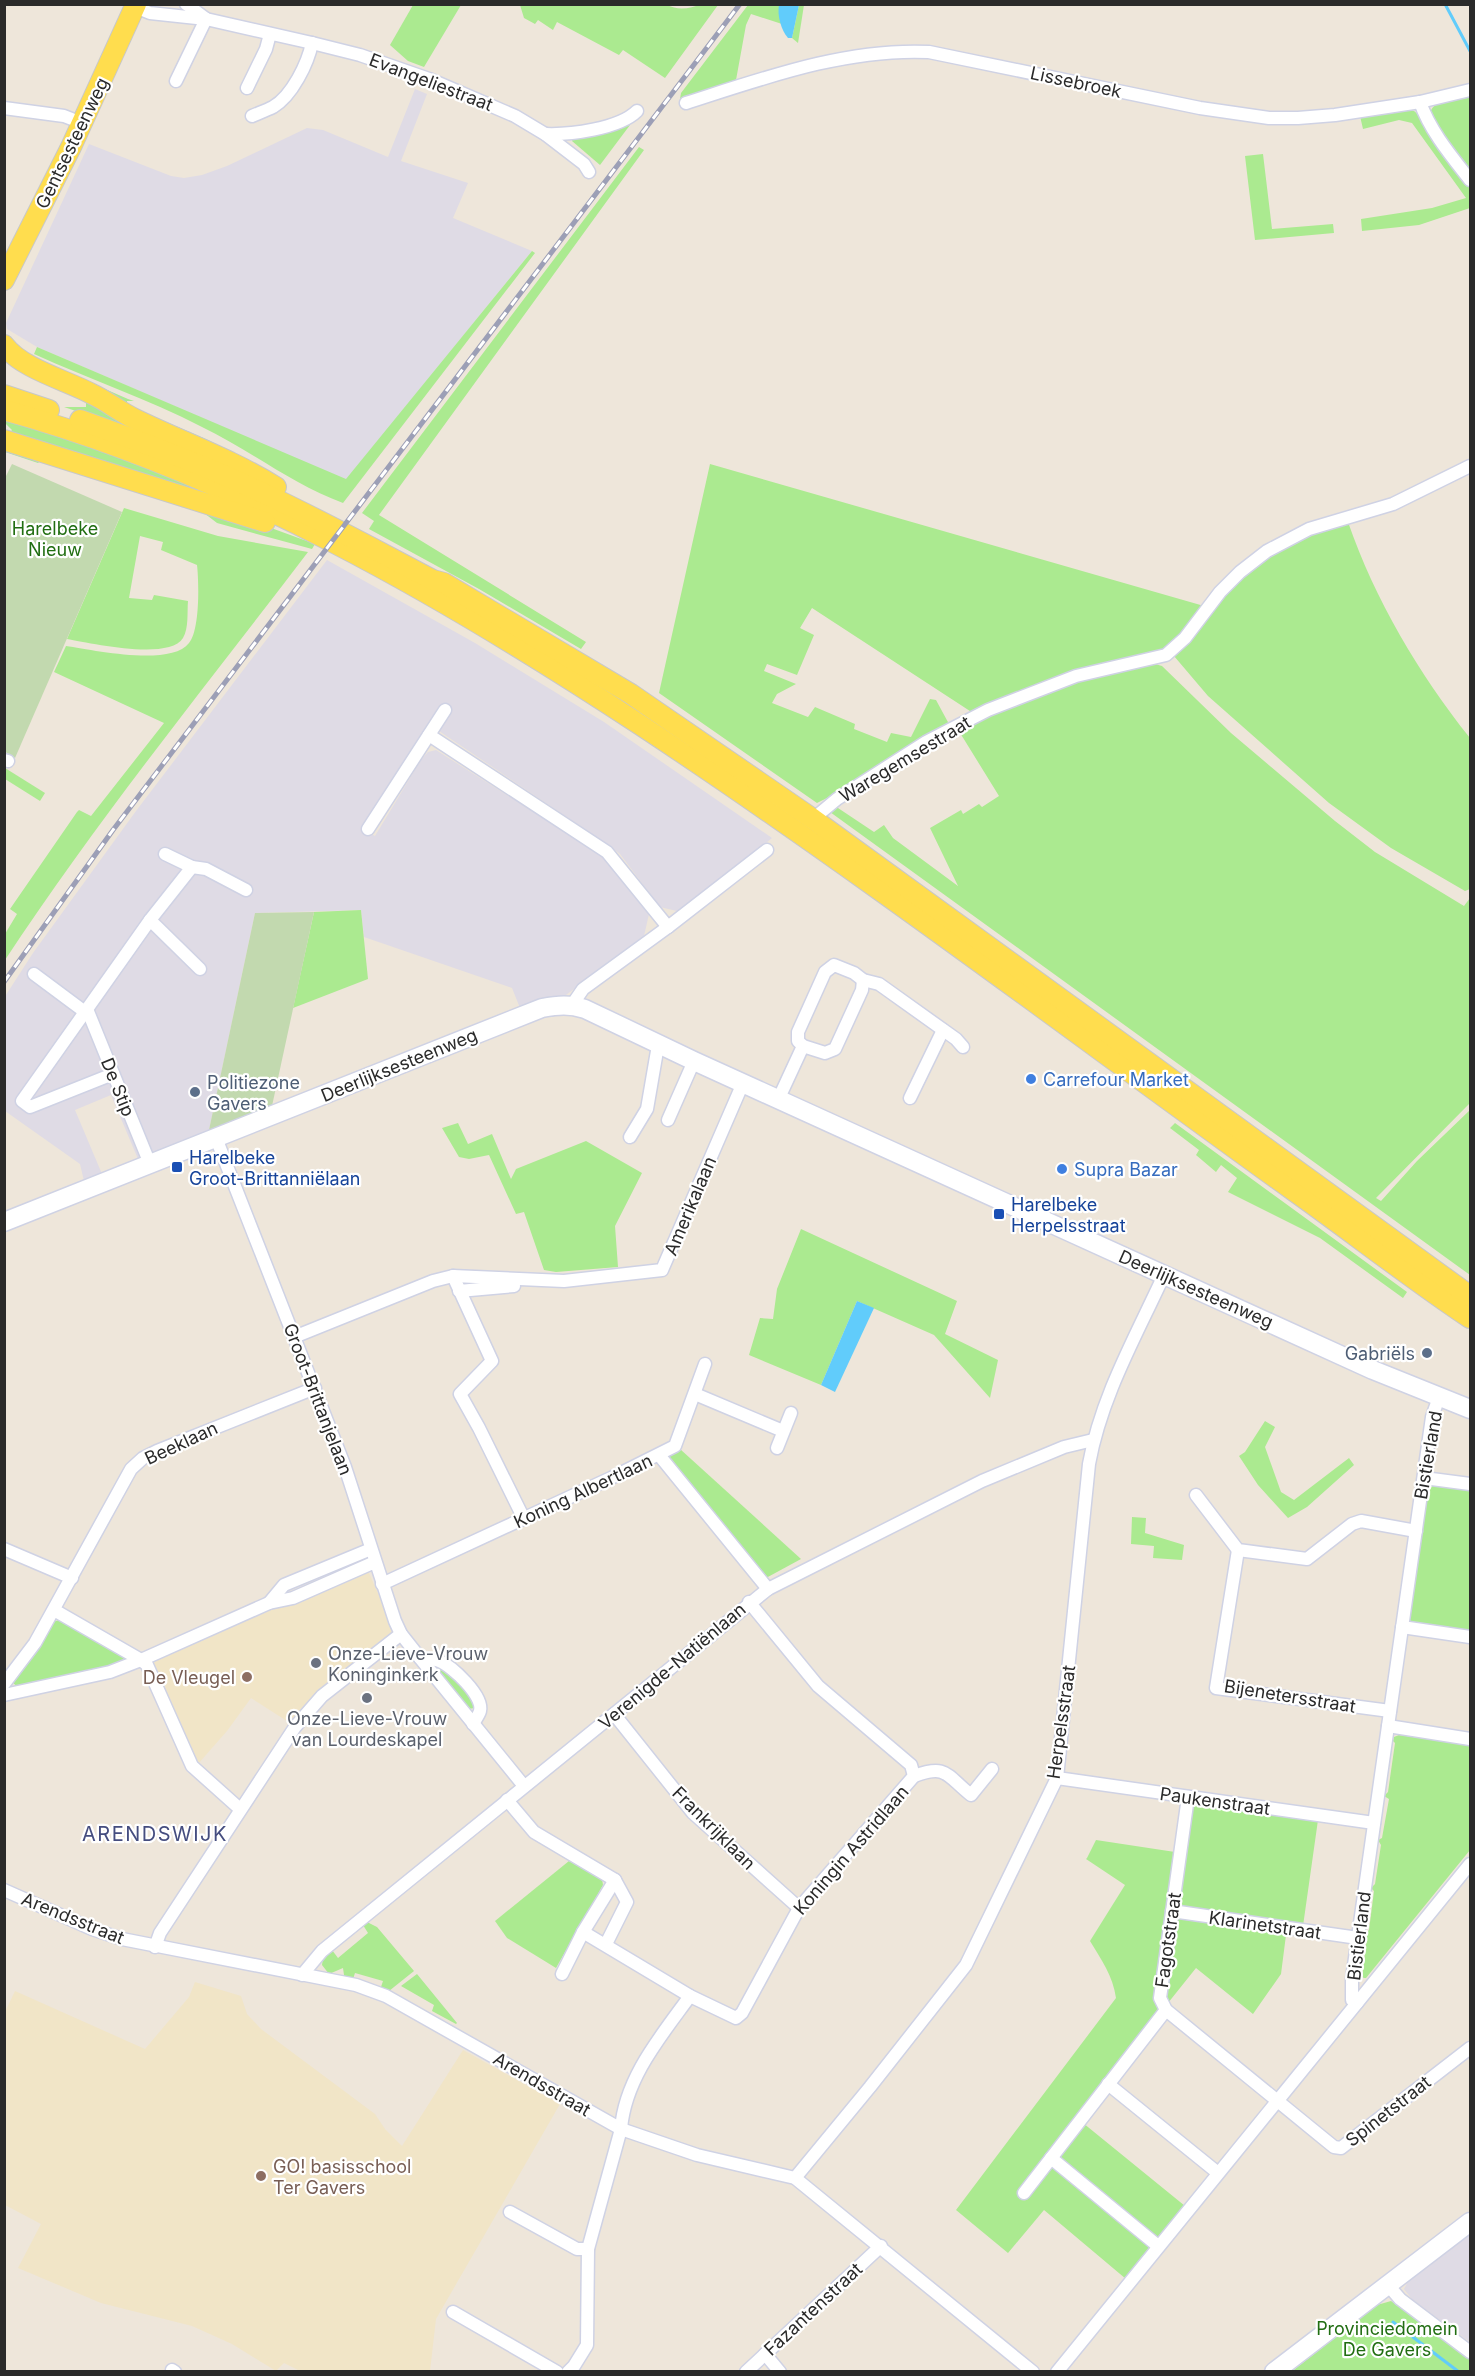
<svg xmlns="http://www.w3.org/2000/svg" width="1475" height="2376" font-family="Inter,sans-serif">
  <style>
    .industrial { fill: #dfdbe5 }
    .education { fill: #f1e5c7 }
    .green { fill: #abea90 }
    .cemetery { fill: #c2d9af }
    .water { fill: #61ccfb }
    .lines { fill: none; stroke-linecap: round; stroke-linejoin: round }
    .stream { stroke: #61ccfb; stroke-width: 3 }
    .street-casing { stroke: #cfd2e4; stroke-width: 15 }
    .secondary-casing { stroke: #cfd2e4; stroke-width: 21 }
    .primary-casing { stroke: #c8c8c8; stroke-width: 22 }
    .street { stroke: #fff; stroke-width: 12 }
    .secondary { stroke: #fff; stroke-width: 18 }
    .primary { stroke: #ffdd4e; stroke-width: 20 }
    .rail-casing { stroke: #9c9fb6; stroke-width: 5 }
    .rail { stroke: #fff; stroke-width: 3; stroke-dasharray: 9; stroke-linecap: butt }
    .shop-dot { fill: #3f7fe0; stroke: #fff; stroke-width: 2 }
    .service-dot { fill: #5c6f8a; stroke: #fff; stroke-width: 2 }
    .transit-dot { fill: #1a4fb4; stroke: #fff; stroke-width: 2 }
    .worship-dot { fill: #6b7280; stroke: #fff; stroke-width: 2 }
    .education-dot { fill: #8d6e63; stroke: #fff; stroke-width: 2 }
    .labels { text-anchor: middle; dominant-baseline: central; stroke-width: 4.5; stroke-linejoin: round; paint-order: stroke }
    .street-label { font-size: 18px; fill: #2a2a2a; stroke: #fff }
    .park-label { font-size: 18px; fill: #216e12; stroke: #fff }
    .shop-label { font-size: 18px; fill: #366cbe; stroke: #fff; text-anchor: start }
    .service-label { font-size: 18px; fill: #4e5e75; stroke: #fff; text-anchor: start }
    .transit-label { font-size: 18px; fill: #164399; stroke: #fff; text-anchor: start }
    .worship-label { font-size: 18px; fill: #5b616d; stroke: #fff; text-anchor: start }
    .education-label { font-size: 18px; fill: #785e54; stroke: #fff; text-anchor: end }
    .neighbourhood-label { font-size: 20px; letter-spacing: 1.5px; fill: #454d7f; stroke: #fff }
  </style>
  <rect width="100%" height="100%" fill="#eee6da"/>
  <!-- industrial -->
  <g class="industrial">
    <path d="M 415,89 L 427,94 L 401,161 L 468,183 L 453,218 L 532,251 L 346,480 L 37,347 L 7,329 L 6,323 L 89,144 L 171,176 L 184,178 L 202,175 L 227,166 L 307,128 L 323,130 L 388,157 Z"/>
    <path d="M 327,560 L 475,643 L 604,722 L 772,838 L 681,912 L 660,907 L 620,854 L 610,846 L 439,731 L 450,712 L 440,705 L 361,828 L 375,836 L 421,760 L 428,752 L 436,750 L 604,857 L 649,914 L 644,936 L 566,995 L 520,1008 L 512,988 L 364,937 L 361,910 L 255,913 L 209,1130 L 138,1159 L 111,1095 L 75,1110 L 102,1174 L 84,1181 L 80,1164 L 5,1111 L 4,998 L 33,953 L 136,811 Z"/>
    <path d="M 1470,2233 L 1470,2342 L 1412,2299 L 1404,2289 L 1409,2280 Z"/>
  </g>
  <!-- education -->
  <g class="education">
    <path d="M 368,1571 L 393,1627 L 391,1634 L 323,1688 L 290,1723 L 251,1698 L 227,1731 L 198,1764 L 152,1666 L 154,1660 L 271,1608 Z"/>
    <path d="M 195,1982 L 241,1996 L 247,2014 L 261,2029 L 375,2114 L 385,2129 L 402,2146 L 463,2050 L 560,2104 L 436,2319 L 430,2371 L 300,2371 L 284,2363 L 276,2371 L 232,2344 L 192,2326 L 101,2303 L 18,2268 L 41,2224 L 5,2205 L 4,2014 L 15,1991 L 145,2049 L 189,1997 Z"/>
  </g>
  <!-- green -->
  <g class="green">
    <path d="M 666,4 C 679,12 690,8 702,4 C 706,3 713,5 718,5 L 665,78 L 623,50 L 619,55 L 557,22 L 553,30 L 538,20 L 535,24 L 524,18 L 520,5 Z"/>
    <path d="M 413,5 L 461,5 L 424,67 L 408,61 L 390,45 Z"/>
    <path d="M 748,5 L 779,5 L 779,15 L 782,24 L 751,14 L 746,25 L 736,80 L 685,99 L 680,99 L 681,93 Z"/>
    <path d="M 799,5 L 804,5 L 798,43 L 792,38 Z"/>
    <path d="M 1470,94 L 1470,177 L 1430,113 C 1435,98 1456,97 1470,94 Z"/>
    <path d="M 1406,109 L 1414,111 L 1420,116 L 1470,187 L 1470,208 L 1419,225 L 1362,231 L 1361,219 L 1432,208 L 1466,198 L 1412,123 L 1399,120 L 1363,129 L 1360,116 Z"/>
    <path d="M 630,125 L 600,165 L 572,141 L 573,137 Z"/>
    <path d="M 639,147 L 644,150 L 379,515 L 586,642 L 581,649 L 479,589 L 369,529 L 374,521 L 362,513 Z"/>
    <path d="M 1263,154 L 1272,229 L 1333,224 L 1334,233 L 1255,240 L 1245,156 Z"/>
    <path d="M 532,251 L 535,253 L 343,503 C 293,485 250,450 202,427 C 148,399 89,379 34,354 L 37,347 L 346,479 Z"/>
    <path d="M 20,352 L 128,399 L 134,401 L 127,401 L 127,407 L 134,408 L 208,440 L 236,455 L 213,447 L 126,408 L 92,386 L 20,354 Z"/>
    <path d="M 86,400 L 191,450 L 64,407 L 86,407 Z"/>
    <path d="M 4,417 L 81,442 L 219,496 L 218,502 L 8,435 L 12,430 L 5,423 Z"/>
    <path d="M 4,443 L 241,517 L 315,544 L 312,549 L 217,523 L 204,513 L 43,458 L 38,463 L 5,452 Z"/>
    <path d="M 710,464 L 1204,606 L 1172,645 L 1160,652 L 973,713 L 812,608 L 800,628 L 814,635 L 797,675 L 767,664 L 764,671 L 796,684 L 777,694 L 772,703 L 808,717 L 815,707 L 855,724 L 854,729 L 887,742 L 891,733 L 911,737 L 930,699 L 936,700 L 949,724 L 847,788 L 817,803 L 659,693 Z"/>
    <path d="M 124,508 L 218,536 L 308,552 C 205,687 98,819 5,960 L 5,934 L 17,914 L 10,909 L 77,812 L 79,810 L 91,816 L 164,723 L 54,672 L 66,646 C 93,650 171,667 189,643 C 200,630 199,582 197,565 L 161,550 L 163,542 L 140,536 L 129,598 L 152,600 L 154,595 L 188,601 C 187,612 189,628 183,638 C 169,661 90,643 67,639 Z"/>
    <path d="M 1348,522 C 1375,600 1419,674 1470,738 L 1470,889 L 1465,891 L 1391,848 L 1329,803 L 1208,696 L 1174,656 C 1212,609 1241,568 1296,539 C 1311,531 1331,527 1348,522 Z"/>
    <path d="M 1155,664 L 1162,666 L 1231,733 L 1335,821 L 1375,852 L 1464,906 L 1470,898 L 1470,1103 L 1376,1198 L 1381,1201 L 1417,1161 L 1470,1110 L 1470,1275 L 830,812 L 835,806 L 874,832 L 884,825 L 893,838 L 958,886 L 930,828 L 961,810 L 963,814 L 979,804 L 982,807 L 999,796 L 957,728 C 1021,701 1085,669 1155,664 Z"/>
    <path d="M 5,768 L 45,793 L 40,801 L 5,779 Z"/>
    <path d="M 361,910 L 368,979 L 293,1008 L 314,912 Z"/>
    <path d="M 458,1123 L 468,1144 L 492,1134 L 511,1179 L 516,1169 L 586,1141 L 642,1173 L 615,1226 L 618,1267 L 556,1272 L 544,1270 L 524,1212 L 516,1214 L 489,1155 L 469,1159 L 459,1157 L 442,1128 Z"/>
    <path d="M 1175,1123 L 1407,1292 L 1403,1298 L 1320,1238 L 1228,1192 L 1237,1178 L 1221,1165 L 1216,1172 L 1196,1155 L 1199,1150 L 1170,1128 Z"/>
    <path d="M 801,1229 L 957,1301 L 945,1334 L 998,1360 L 990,1398 L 934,1335 L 857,1301 L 821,1385 L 749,1355 L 760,1318 L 773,1319 L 777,1289 Z"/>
    <path d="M 1265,1421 L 1275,1427 L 1265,1447 L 1281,1492 L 1294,1500 L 1349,1458 L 1354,1465 L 1307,1507 L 1288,1518 L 1258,1485 L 1239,1456 L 1245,1452 Z"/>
    <path d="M 680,1449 L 801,1559 L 766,1578 L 668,1456 Z"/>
    <path d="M 1434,1485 L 1470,1490 L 1470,1634 L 1411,1623 L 1409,1619 L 1428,1487 Z"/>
    <path d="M 1132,1517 L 1146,1518 L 1145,1533 L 1184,1545 L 1182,1560 L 1153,1558 L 1154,1546 L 1131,1544 Z"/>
    <path d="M 59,1620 L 127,1658 L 126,1662 L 109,1669 L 19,1688 L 12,1682 L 53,1622 Z"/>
    <path d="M 436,1664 L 456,1679 L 476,1702 L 475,1708 L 468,1709 L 433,1667 Z"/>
    <path d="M 1399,1735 L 1470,1745 L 1470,1850 L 1366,1978 L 1364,1978 L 1362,1977 L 1367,1937 L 1365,1934 L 1369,1930 L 1374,1891 L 1371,1888 L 1375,1884 L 1381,1845 L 1378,1840 L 1382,1838 L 1389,1799 L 1384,1796 L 1388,1792 L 1395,1743 L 1393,1741 L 1394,1737 Z"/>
    <path d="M 1181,1801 L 1318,1820 L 1303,1926 L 1286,1935 L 1281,1974 L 1253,2014 L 1196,1968 L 1168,2003 L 1083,2123 L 1185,2206 L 1126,2279 L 1044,2210 L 1008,2253 L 956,2210 L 1116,1998 C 1113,1976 1101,1959 1090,1941 L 1125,1885 L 1086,1859 L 1087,1858 L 1096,1840 L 1175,1852 Z"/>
    <path d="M 569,1861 L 602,1879 L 603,1885 L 556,1968 L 507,1938 L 495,1921 Z"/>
    <path d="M 367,1922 L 377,1927 L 414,1971 L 389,1991 L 381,1987 L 383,1981 L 355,1973 L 353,1979 L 342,1976 L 344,1975 L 343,1968 L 329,1974 L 322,1965 L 323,1958 L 332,1950 L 338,1958 L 368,1933 L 363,1925 Z"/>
    <path d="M 417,1974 L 457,2023 L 456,2024 L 432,2011 L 434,2005 L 401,1986 Z"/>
    <path d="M 1391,2301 L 1470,2359 L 1470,2371 L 1291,2372 L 1377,2305 Z"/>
  </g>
  <!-- cemetery -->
  <g class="cemetery">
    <path d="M 12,464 L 122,512 L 15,758 L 4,751 L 4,480 Z"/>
    <path d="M 314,912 L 272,1106 L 209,1130 L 255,913 Z"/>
  </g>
  <!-- water -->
  <g class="water">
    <path d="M 779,5 L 799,5 L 792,38 L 788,38 C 781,30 777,15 779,5 Z"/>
    <path d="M 857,1301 L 874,1308 L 835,1392 L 821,1385 Z"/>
  </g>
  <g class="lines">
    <!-- stream -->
    <g class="stream">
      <path d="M 1445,4 L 1470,51"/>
      <path d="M 1393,2322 L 1459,2372"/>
    </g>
    <defs>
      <g id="street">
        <path d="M 186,4 L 205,18"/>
        <path d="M 135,7 L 150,13 L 206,19 L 312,43 L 360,55 L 429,79 L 515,116 L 545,134 L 584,164 L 589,172"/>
        <path d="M 176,81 L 206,19"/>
        <path d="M 247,88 L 266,49 L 270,34"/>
        <path d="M 1420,102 C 1430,131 1452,157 1470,180"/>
        <path d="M 686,103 C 764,78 846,48 929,52 L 1200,108 L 1269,118 L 1298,118 L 1335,115 L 1420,102 L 1470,90"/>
        <path d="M 4,108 L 64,116 L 82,123"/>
        <path d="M 252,116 C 259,113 267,110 273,107 C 292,96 308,63 312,43"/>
        <path d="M 545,134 C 569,135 619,129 637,111"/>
        <path d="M 429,735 L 607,852 L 668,927"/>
        <path d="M 4,760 L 8,761"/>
        <path d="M 813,819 L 837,799 L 926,742 L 988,710 L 1076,676 L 1166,655 L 1185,638 L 1220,592 L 1240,572 L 1267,551 L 1309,529 L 1393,504 L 1470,466"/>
        <path d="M 368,829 L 445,710"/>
        <path d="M 165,854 L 192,867 L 206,869 L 246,890"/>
        <path d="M 150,920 L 200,969"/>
        <path d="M 34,974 L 85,1012"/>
        <path d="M 572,1005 L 583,989 L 668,927 L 767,850"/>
        <path d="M 87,1009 L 150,1164"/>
        <path d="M 803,1046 L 825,1053 L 835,1049 L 862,990 L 863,980"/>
        <path d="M 113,1074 L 30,1107 L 22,1101 L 150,920 L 192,867"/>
        <path d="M 910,1098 L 943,1030"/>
        <path d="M 778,1100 L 803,1046 L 798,1041 L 798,1032 L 825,972 L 834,965 L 854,973 L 863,980 L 879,984 L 956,1039 L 963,1047"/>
        <path d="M 668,1120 L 694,1061"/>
        <path d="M 630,1137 L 647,1109 L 657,1051 L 660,1045"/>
        <path d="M 216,1138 L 345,1467 L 395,1621 L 401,1634 L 420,1658 L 524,1786"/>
        <path d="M 453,1276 L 492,1361 L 460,1394 L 479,1428 L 524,1519"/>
        <path d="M 459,1291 L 514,1286"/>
        <path d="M 294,1337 L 433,1281 L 453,1276 L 564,1281 L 662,1270 L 743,1083"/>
        <path d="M 695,1394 L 783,1431"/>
        <path d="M 777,1448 L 791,1413"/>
        <path d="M 659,1455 L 768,1589"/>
        <path d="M 1424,1478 L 1470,1484"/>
        <path d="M 1196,1495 L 1238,1550 L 1307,1559 L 1352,1524 L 1361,1521 L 1416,1531"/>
        <path d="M 4,1549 L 72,1578"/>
        <path d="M 1238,1550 L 1216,1688 L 1390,1711"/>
        <path d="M 382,1584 L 611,1478 L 675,1446 L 705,1364"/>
        <path d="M 269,1603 L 284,1585 L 371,1549"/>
        <path d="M 1402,1627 L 1470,1637"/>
        <path d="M 420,1658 C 426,1659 434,1659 439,1661 C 452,1666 484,1696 480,1711 C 479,1715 475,1720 473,1724"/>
        <path d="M 4,1684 L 35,1643 L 131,1469 L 143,1458 L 157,1451 L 315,1388"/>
        <path d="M 4,1695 L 110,1672 L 141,1660 L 54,1610"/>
        <path d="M 614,1714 L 693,1813 L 799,1908"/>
        <path d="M 1388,1726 L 1470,1739"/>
        <path d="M 914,1776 C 947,1764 946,1775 971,1795 L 992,1769"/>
        <path d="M 1057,1778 L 1374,1823"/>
        <path d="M 1188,1797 L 1160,1998 L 1166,2010 L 1334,2147 L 1341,2148 L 1470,2048"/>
        <path d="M 507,1800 L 534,1832 L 615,1880 L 627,1902 L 606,1944"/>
        <path d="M 240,1809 L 192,1766 L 147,1665 L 141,1660 L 269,1603 L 293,1598 L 375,1562"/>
        <path d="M 4,1890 L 92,1929 L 122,1939 L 356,1985 L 386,1996 L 621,2129 L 697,2155 L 795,2178 L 1033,2372"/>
        <path d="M 1172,1911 L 1358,1938"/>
        <path d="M 583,1932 L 690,1996 L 736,2018 L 742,2013 L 799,1908 L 914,1776 L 911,1765 L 818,1686 L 749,1602"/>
        <path d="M 155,1947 L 160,1933 L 295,1727 L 322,1696 L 401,1634"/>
        <path d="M 562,1974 L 583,1932 L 615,1880"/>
        <path d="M 302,1975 L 322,1951 L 768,1589 L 982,1481 L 1064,1447 L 1093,1440"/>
        <path d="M 1357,2003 L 1352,2000 L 1352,1979 L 1432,1417 L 1439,1397"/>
        <path d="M 1108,2084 L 1218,2173"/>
        <path d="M 1051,2158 L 1158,2246"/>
        <path d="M 795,2178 L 870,2087 L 966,1965 L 1057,1778 L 1089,1464 C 1101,1397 1136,1336 1164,1275"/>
        <path d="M 1024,2193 L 1166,2010"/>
        <path d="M 510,2212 L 577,2249 L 588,2249"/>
        <path d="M 1388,2285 L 1400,2299 L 1470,2352"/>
        <path d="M 453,2312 L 557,2372"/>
        <path d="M 765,2354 L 780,2372"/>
        <path d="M 172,2370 L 175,2372"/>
        <path d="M 568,2372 L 574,2366 L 587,2345 L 588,2249 L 621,2129 C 625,2078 661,2036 690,1996"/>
        <path d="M 746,2372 L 881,2246"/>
        <path d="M 1057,2372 L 1470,1864"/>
      </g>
      <g id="secondary">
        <path d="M 4,1222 L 542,1008 C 558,1005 570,1004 585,1009 L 694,1061 L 1373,1370 L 1470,1409"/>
        <path d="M 1274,2372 L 1470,2222"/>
      </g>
      <g id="primary">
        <path d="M 4,280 L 71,147 L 136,4"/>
        <path d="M 4,345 C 22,369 66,380 92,394 C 107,401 120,412 135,419 C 182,442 231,459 276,487"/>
        <path d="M 4,395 L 49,410"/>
        <path d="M 4,410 C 232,473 446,597 642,726 C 864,873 1077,1035 1294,1191 C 1353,1233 1410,1278 1470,1318"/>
        <path d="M 80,420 C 133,439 186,458 237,481 C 304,511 368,546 433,580 L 444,583 L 631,694 L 813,819 L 1470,1296"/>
        <path d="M 4,440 L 265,522"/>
      </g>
    </defs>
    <!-- street casing -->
    <use href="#street" class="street-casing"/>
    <!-- secondary casing -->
    <use href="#secondary" class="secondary-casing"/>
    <!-- primary casing -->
    <use href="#primary" class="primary-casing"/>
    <!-- street -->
    <use href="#street" class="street"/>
    <!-- secondary -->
    <use href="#secondary" class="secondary"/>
    <!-- primary -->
    <use href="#primary" class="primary"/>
    <defs>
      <path id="rail" d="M 4,982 L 113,830 L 740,4"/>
    </defs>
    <!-- rail casing -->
    <use href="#rail" class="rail-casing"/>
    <!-- rail -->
    <use href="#rail" class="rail"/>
  </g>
  <!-- markers -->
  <g class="shop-dot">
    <circle cx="1031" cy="1079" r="6"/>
    <circle cx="1062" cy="1169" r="6"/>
  </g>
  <g class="service-dot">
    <circle cx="195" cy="1092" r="6"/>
    <circle cx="1427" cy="1353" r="6"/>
  </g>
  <g class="transit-dot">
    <rect x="171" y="1161" width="12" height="12" rx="3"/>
    <rect x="993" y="1208" width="12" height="12" rx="3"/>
  </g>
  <g class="worship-dot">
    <circle cx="316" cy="1663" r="6"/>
    <circle cx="367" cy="1698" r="6"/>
  </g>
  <g class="education-dot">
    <circle cx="247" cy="1677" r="6"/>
    <circle cx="261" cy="2176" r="6"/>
  </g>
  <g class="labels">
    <!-- street labels -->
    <g class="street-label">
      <text transform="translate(431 82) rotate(21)">Evangeliestraat</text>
      <text transform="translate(1076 82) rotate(12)">Lissebroek</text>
      <text transform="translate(72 143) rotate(-64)">Gentsesteenweg</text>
      <text transform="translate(905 759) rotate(-31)">Waregemsestraat</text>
      <text transform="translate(399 1065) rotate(-22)">Deerlijksesteenweg</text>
      <text transform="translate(118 1087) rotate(68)">De Stip</text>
      <text transform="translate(690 1206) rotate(-67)">Amerikalaan</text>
      <text transform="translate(1196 1289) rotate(24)">Deerlijksesteenweg</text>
      <text transform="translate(318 1399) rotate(69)">Groot-Brittanjelaan</text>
      <text transform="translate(181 1443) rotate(-25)">Beeklaan</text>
      <text transform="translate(1428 1455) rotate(-80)">Bistierland</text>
      <text transform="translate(583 1491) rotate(-25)">Koning Albertlaan</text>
      <text transform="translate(672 1666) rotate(-40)">Verenigde-Natiënlaan</text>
      <text transform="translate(1290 1696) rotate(9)">Bijenetersstraat</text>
      <text transform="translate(1061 1722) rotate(-82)">Herpelsstraat</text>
      <text transform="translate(1215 1801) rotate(8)">Paukenstraat</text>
      <text transform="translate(714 1828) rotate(45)">Frankrijklaan</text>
      <text transform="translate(851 1850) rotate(-49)">Koningin Astridlaan</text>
      <text transform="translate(73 1918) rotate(22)">Arendsstraat</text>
      <text transform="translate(1265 1925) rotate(8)">Klarinetstraat</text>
      <text transform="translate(1359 1936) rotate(-83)">Bistierland</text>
      <text transform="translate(1168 1940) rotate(-82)">Fagotstraat</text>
      <text transform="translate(542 2084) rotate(30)">Arendsstraat</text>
      <text transform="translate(1388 2111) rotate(-38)">Spinetstraat</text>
      <text transform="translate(813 2309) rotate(-43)">Fazantenstraat</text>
    </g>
    <!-- park labels -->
    <g class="park-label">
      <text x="55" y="528">Harelbeke<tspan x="55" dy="21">Nieuw</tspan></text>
      <text x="1387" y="2328">Provinciedomein<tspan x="1387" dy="21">De Gavers</tspan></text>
    </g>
    <!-- shop labels -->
    <g class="shop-label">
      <text x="1043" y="1079">Carrefour Market</text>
      <text x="1074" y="1169">Supra Bazar</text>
    </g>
    <!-- service labels -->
    <g class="service-label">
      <text x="207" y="1082">Politiezone<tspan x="207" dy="21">Gavers</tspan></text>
      <text x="1415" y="1353" text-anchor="end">Gabriëls</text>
    </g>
    <!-- transit labels -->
    <g class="transit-label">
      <text x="189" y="1157">Harelbeke<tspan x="189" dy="21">Groot-Brittanniëlaan</tspan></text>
      <text x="1011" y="1204">Harelbeke<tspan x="1011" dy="21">Herpelsstraat</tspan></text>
    </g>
    <!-- worship labels -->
    <g class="worship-label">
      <text x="328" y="1653">Onze-Lieve-Vrouw<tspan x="328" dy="21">Koninginkerk</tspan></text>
      <text x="367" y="1718" text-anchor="middle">Onze-Lieve-Vrouw<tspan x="367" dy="21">van Lourdeskapel</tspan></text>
    </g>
    <!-- education labels -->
    <g class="education-label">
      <text x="235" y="1677">De Vleugel</text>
      <text x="273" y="2166" text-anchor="start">GO! basisschool<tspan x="273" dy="21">Ter Gavers</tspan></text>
    </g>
    <!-- neighbourhood labels -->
    <g class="neighbourhood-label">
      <text x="155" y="1834">ARENDSWIJK</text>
    </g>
  </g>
  <!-- border -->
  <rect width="1475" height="2376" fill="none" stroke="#2a2a2a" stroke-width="12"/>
</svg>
